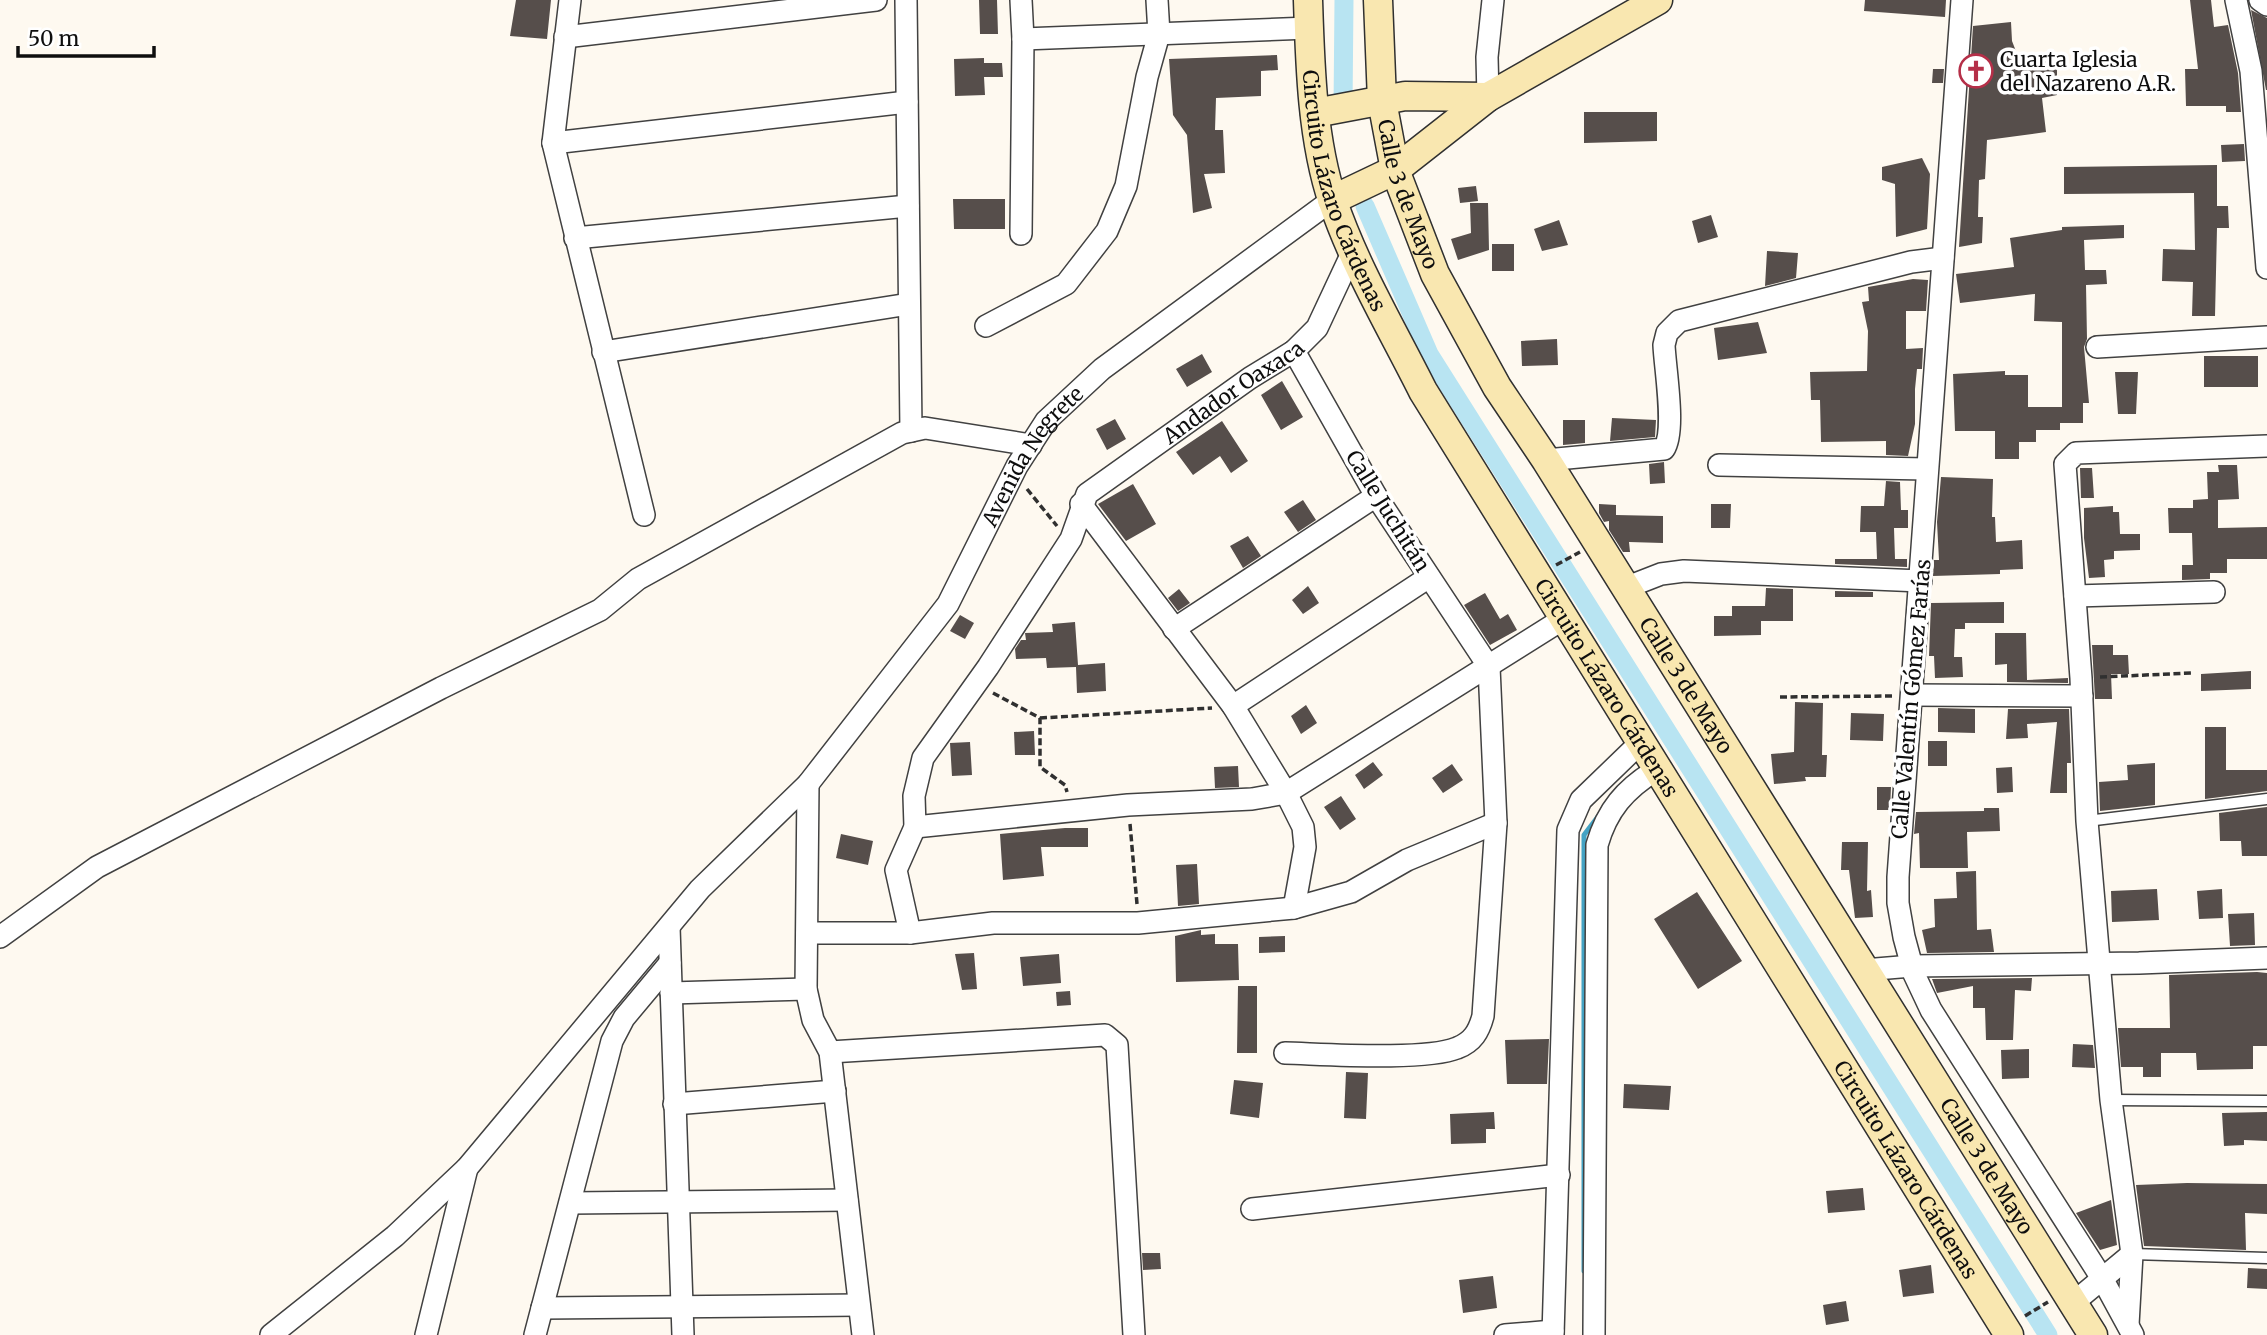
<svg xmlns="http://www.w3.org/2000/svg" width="2267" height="1335" font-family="Merriweather,serif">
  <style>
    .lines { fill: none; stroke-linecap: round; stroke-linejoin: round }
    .stream { stroke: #44a3c4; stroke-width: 5 }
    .canal { stroke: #b8e4f2; stroke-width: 19 }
    .building { fill: #564e4b }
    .lane-casing { stroke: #414141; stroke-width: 13 }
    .street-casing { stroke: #414141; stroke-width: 24 }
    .secondary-casing { stroke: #303030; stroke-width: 31 }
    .path { stroke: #303030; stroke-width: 3.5; stroke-dasharray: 7 3.5; stroke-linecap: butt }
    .lane { stroke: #fff; stroke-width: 10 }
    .street { stroke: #fff; stroke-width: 21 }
    .secondary { stroke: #f9e7b0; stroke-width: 28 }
    .labels { text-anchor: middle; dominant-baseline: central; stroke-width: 7; stroke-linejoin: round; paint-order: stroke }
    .poi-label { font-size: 21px; fill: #0e0e0e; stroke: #fff; text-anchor: start }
    .street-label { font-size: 21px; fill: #0e0e0e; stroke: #fff }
  </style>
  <rect width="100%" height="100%" fill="#fef9f0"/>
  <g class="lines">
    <path class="stream" d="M1584 1271V835L1600 814"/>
    <path class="canal" d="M1343 109 1344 0
      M1365 206 1429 354 2048 1335"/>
  </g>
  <path class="building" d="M516 0H551L547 39 510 36Z
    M979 0H997L998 34H980Z
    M1865 0H1946L1945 17 1864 11Z
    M2190 0H2211L2214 27 2228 25 2238 73 2241 112H2226V106H2186L2185 69H2198Z
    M2251 10 2267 18V90H2266Z
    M2011 22 2012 41 2019 59 2057 62V95L2042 98 2046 132 1987 140 1985 179 1979 180 1978 217H1983L1982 243 1959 247 1973 26Z
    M1277 55 1278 70 1261 71V96L1216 98 1215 130H1223L1225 173 1204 174 1212 208 1193 213 1187 135 1173 115 1169 59Z
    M984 58V63H1002L1003 77H984L985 95 955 96 954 59Z
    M1933 69H1944L1943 83H1932Z
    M1584 112H1657V141L1584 143Z
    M2244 144 2245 161 2222 162 2221 145Z
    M1922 158 1930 174 1927 229 1896 237 1895 184 1882 180V167Z
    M2217 165V206H2228L2229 228H2217L2215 316H2192L2193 282 2162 281 2163 249 2195 250 2194 193 2064 194V167Z
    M1476 186 1478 201 1460 203 1458 188Z
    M953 199H1005V229H954Z
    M1470 203H1488L1489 250 1458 260 1451 239 1471 233Z
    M1711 215 1718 237 1698 243 1692 221Z
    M1559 220 1568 245 1542 251 1534 229Z
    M2124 225V238L2084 240 2085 270H2106L2107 284 2086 285 2087 339 2084 347 2089 403H2083V423H2060V430H2036V442H2019V459H1995V431H1955L1953 374 2005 371V375H2028V407H2062V322L2034 321 2035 294 1960 303 1956 274 2014 267 2010 238 2062 230V227Z
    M1492 244H1514V271H1492Z
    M1767 251 1798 253 1796 278 1765 286Z
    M1913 279 1928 280 1926 311H1906V349L1923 348 1922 369H1917L1915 389V424L1908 456 1886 455V441L1821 442 1820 400H1811L1810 372 1867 371 1868 331 1862 302 1869 301 1868 287Z
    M1758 322 1767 353 1718 360 1714 328Z
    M1557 339 1558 365 1522 366 1521 341Z
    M1202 354 1212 372 1187 387 1176 369Z
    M2204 356H2258V387H2204Z
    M2115 372H2138L2136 414H2118Z
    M1282 381 1303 417 1281 430 1261 395Z
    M1612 418 1656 420 1655 437 1610 441Z
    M1115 419 1126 439 1107 450 1096 429Z
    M1563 420H1585V443L1563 445Z
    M1222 421 1248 461 1231 473 1220 456 1193 475 1176 452Z
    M1664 462 1665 483 1650 484 1649 464Z
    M2218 465H2237L2239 499 2218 500V528L2267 527V559H2227V573H2210V579L2182 580V565H2193L2192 533H2169L2168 508H2193V500L2208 499 2207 472H2219Z
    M2080 468H2092L2094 498H2081Z
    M1941 477 1993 479 1992 517H1995L1996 542 2022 540 2023 569 2000 570V574L1933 576 1934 560H1939L1937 522Z
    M1886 481 1900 482 1901 510H1908V528H1894L1895 559H1907V567L1835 564V559H1877L1876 532H1860L1861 506H1884Z
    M1133 484 1156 524 1126 541 1098 504Z
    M1303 500 1316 520 1298 532 1284 512Z
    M1599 504 1616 505V515L1663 516V543L1629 542 1630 552H1623L1609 530V521L1604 522 1599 513Z
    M1711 504H1731L1730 528H1711Z
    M2113 506V512H2119L2120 534H2140V550L2114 551V559L2104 560 2105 577 2089 578 2084 538V508Z
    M1248 536 1261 556 1243 568 1230 546Z
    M1308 586 1319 603 1303 614 1292 600Z
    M1766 588 1793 589V621H1761V635L1714 636V616H1732V606H1765Z
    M1179 589 1190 603 1178 611 1168 598Z
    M1835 591 1873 592V597H1835Z
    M1485 593 1500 619 1508 614 1517 630 1490 645 1464 605Z
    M2004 602V623H1965V629H1955L1954 657H1962L1963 677 1935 678 1934 656H1929L1931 603Z
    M960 615 974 623 965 639 950 631Z
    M1075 622 1078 665 1105 663 1106 691 1077 693 1076 667 1047 668 1046 658 1016 659 1015 649 1021 640H1026L1025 633 1053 632 1052 624Z
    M1995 633H2026L2027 680 2068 678V683L2007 682V664L1995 665Z
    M2092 645H2113V655H2128L2129 674H2111L2112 699H2095Z
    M2251 671V689L2201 691V674Z
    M1795 702 1823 703 1822 755H1827L1826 777H1805L1806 781 1774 784 1771 754 1794 752Z
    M1306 705 1317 723 1301 734 1291 716Z
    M1938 708 1975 709V733L1938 732Z
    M2008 709H2069L2071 763H2067V793H2050L2057 722 2027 724 2028 738 2006 739Z
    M1851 713 1884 714 1883 741 1850 740Z
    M2205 727H2226V770H2267V791L2205 799Z
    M1034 731 1035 755H1015L1014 732Z
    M1928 741H1947V766H1928Z
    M970 742 972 775 952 776 950 743Z
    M1373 762 1383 775 1364 789 1355 775Z
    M2155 763V805L2100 811 2099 782 2128 780 2127 765Z
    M1452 764 1463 780 1443 793 1432 778Z
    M1238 766 1239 787 1215 788 1214 767Z
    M2012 767 2013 792 1997 793 1996 768Z
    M1877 787H1891L1890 810H1877Z
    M1341 796 1356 819 1340 830 1324 807Z
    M2267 807V856H2242L2241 841H2220L2219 813Z
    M1984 808H1999L2000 831 1967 832 1968 868H1920L1919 833 1914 834 1916 812 1984 811Z
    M1065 828H1088V847H1041L1044 876 1003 880 1000 834Z
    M841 834 873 841 868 865 836 858Z
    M1842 842H1868L1867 891 1871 890 1873 917 1855 918 1849 870H1841Z
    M1197 864 1199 904 1178 906 1176 865Z
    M1976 871 1977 930 1991 929 1994 952 1927 953 1922 930 1935 927 1934 899 1957 898 1956 872Z
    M2157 889 2159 920 2112 922 2111 891Z
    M2222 889 2223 918 2199 919 2197 891Z
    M1697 892 1742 961 1698 989 1654 919Z
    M2254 913 2255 945 2230 946 2228 914Z
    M1201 930V935L1215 934V944H1238L1239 980 1176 982 1175 936Z
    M1285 936V952L1259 953V937Z
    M974 953 977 989 962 990 955 954Z
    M1059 954 1061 983 1023 986 1020 957Z
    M2257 972 2267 973V1046H2253V1069L2197 1070 2196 1053H2161V1077H2143V1067H2121L2118 1028H2170L2169 975Z
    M2032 978 2031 991 2015 990 2013 1040H1986L1985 1008H1973V986L1937 993 1932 979Z
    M1238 986H1257V1053H1237Z
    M1070 991 1071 1005 1057 1006 1056 992Z
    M1549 1039 1547 1084H1507L1505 1040Z
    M2073 1044 2093 1045 2095 1068 2072 1067Z
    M2029 1049V1078L2002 1079 2001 1050Z
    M1346 1072 1368 1073 1366 1119 1344 1118Z
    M1234 1080 1263 1083 1259 1118 1230 1114Z
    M1624 1084 1671 1086 1669 1110 1623 1108Z
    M1494 1112 1495 1129H1486V1143L1451 1144 1450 1114Z
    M2267 1112V1141L2244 1140V1145L2224 1146 2222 1113Z
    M2187 1183 2267 1184V1214L2245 1213 2246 1250 2144 1246 2136 1185Z
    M1863 1188 1865 1210 1828 1213 1826 1191Z
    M2111 1200 2117 1245 2100 1250 2076 1213Z
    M1142 1253H1160L1161 1269 1143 1270Z
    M1931 1265 1934 1293 1903 1297 1899 1270Z
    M2248 1268 2267 1269V1289L2247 1288Z
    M1493 1276 1497 1308 1463 1313 1459 1280Z
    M1846 1301 1849 1321 1826 1325 1823 1305Z"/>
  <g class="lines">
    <defs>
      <path id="lane" d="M2087 821 2267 799
        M2111 1100 2267 1101
        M2132 1254 2267 1258"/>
      <g id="street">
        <path d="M570 0 553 143 644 515"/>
        <path d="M906 0 911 431"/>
        <path d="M1021 0 1023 39 1021 234"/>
        <path d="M1962 0 1898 877V903L1904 937 1914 974 1931 1010 2103 1280 2133 1335"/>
        <path d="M2236 0 2251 71 2267 268"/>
        <path d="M2260 0 2267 5"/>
        <path d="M565 37 876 0"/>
        <path d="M1023 39 1309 28"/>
        <path d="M1488 97 1487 57 1493 0"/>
        <path d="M553 143 907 102"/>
        <path d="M575 238 908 206"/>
        <path d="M986 326 1066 284 1107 231 1126 186 1147 77 1159 34 1157 0"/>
        <path d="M2097 347 2267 337"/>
        <path d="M603 352 909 304"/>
        <path d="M1546 460 1664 449C1676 431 1665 369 1664 345L1667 333 1679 321 1911 262 1943 258"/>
        <path d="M1719 465 1927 469"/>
        <path d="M1081 504 1233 706 1286 793 1303 827 1305 847 1294 908"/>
        <path d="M1625 588 1661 574 1684 571 1921 581"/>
        <path d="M2075 596 2214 592"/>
        <path d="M1174 629 1376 496"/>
        <path d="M1912 695 2082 696"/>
        <path d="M1233 706 1429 577"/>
        <path d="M808 784 806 989 813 1020 830 1052 863 1335"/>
        <path d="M915 827 1128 805 1252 799 1286 793 1563 619"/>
        <path d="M669 927 683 1335"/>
        <path d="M807 933H910L993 923H1138L1294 908 1351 892 1407 860 1496 823"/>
        <path id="s1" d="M910 933 896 870 915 827 914 796 923 758 988 667 1071 539 1087 494 1250 378 1294 351 1317 328 1353 251"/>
        <path d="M0 937 97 867 441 688 600 610 638 579 902 433 925 428 1031 445"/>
        <path d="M1864 970 1912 966 2139 963 2267 958"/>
        <path d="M671 993 806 989"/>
        <path d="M830 1052 1105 1035 1117 1045 1134 1335"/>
        <path d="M1285 1053C1324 1054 1425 1061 1457 1048 1473 1042 1479 1031 1483 1016L1496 823 1489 667 1376 496 1294 351"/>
        <path d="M674 1104 835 1091"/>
        <path d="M570 1203 847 1200"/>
        <path d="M1252 1209 1559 1175"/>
        <path d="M2073 1303 2132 1254"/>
        <path d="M542 1308 859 1305"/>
        <path d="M2128 1325 2132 1254 2111 1100 2087 821 2081 678 2065 464 2076 453 2267 446"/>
        <path id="s2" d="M271 1335 395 1236 467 1168 700 889 808 784 948 604 1017 466 1046 421 1102 369 1332 200"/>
        <path d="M426 1335 467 1168"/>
        <path d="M535 1335 612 1041 624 1018 670 963"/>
        <path d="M1505 1335 1553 1331"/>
        <path d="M1553 1335 1568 830 1581 800 1640 743"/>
        <path d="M1594 1335 1597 845C1607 810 1625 789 1656 770"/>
      </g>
      <g id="secondary">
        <path id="s3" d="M1308 0C1310 65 1312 140 1333 202 1355 267 1392 329 1423 391L2009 1335"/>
        <path id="s4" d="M1378 0 1382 101 1395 170 1435 274 1497 387 1546 460 2093 1335"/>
        <path d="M1315 113 1405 96 1488 97"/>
        <path d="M1332 200 1395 170 1488 97 1658 0"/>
      </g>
    </defs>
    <use href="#lane" class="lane-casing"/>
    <use href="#street" class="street-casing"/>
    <use href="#secondary" class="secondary-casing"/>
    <path class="path" d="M1027 489 1057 526
      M1556 565 1580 552
      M2100 677 2192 673
      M993 693 1040 718V767L1065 785 1067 792
      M1780 697 1893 696
      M1040 718 1212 708
      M1130 824 1137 904
      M2025 1316 2048 1302"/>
    <use href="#lane" class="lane"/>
    <use href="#street" class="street"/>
    <use href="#secondary" class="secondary"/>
  </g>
  <defs>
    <symbol id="church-ring" viewBox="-11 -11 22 22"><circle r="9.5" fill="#fff" stroke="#b52f48" stroke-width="1.5"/><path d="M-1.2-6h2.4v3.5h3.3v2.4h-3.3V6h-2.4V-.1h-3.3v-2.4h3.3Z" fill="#b52f48"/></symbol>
  </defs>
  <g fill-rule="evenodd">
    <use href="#church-ring" x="1957" y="52" width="38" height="38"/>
  </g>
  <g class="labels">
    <g class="poi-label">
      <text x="2000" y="59">Cuarta Iglesia<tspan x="2000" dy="24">del Nazareno A.R.</tspan></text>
    </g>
    <g class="street-label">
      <text stroke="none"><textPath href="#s3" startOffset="196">Circuito Lázaro Cárdenas</textPath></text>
      <text stroke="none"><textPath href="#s4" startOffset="198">Calle 3 de Mayo</textPath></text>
      <text stroke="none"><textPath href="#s1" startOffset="672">Andador Oaxaca</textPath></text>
      <text stroke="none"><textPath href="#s2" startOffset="1171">Avenida Negrete</textPath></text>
      <text transform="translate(1388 511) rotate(58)">Calle Juchitán</text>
      <text stroke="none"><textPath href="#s4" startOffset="765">Calle 3 de Mayo</textPath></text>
      <text stroke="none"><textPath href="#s3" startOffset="763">Circuito Lázaro Cárdenas</textPath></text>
      <text transform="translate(1911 699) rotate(-85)">Calle Valentín Gómez Farías</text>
      <text stroke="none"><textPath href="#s4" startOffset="1332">Calle 3 de Mayo</textPath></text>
      <text stroke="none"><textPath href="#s3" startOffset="1330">Circuito Lázaro Cárdenas</textPath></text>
    </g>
  </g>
  <path d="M18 46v10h136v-10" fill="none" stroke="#0e0e0e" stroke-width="3.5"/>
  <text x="28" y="46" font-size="21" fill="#0e0e0e" stroke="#ffffff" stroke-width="5" paint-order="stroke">50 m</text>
</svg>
